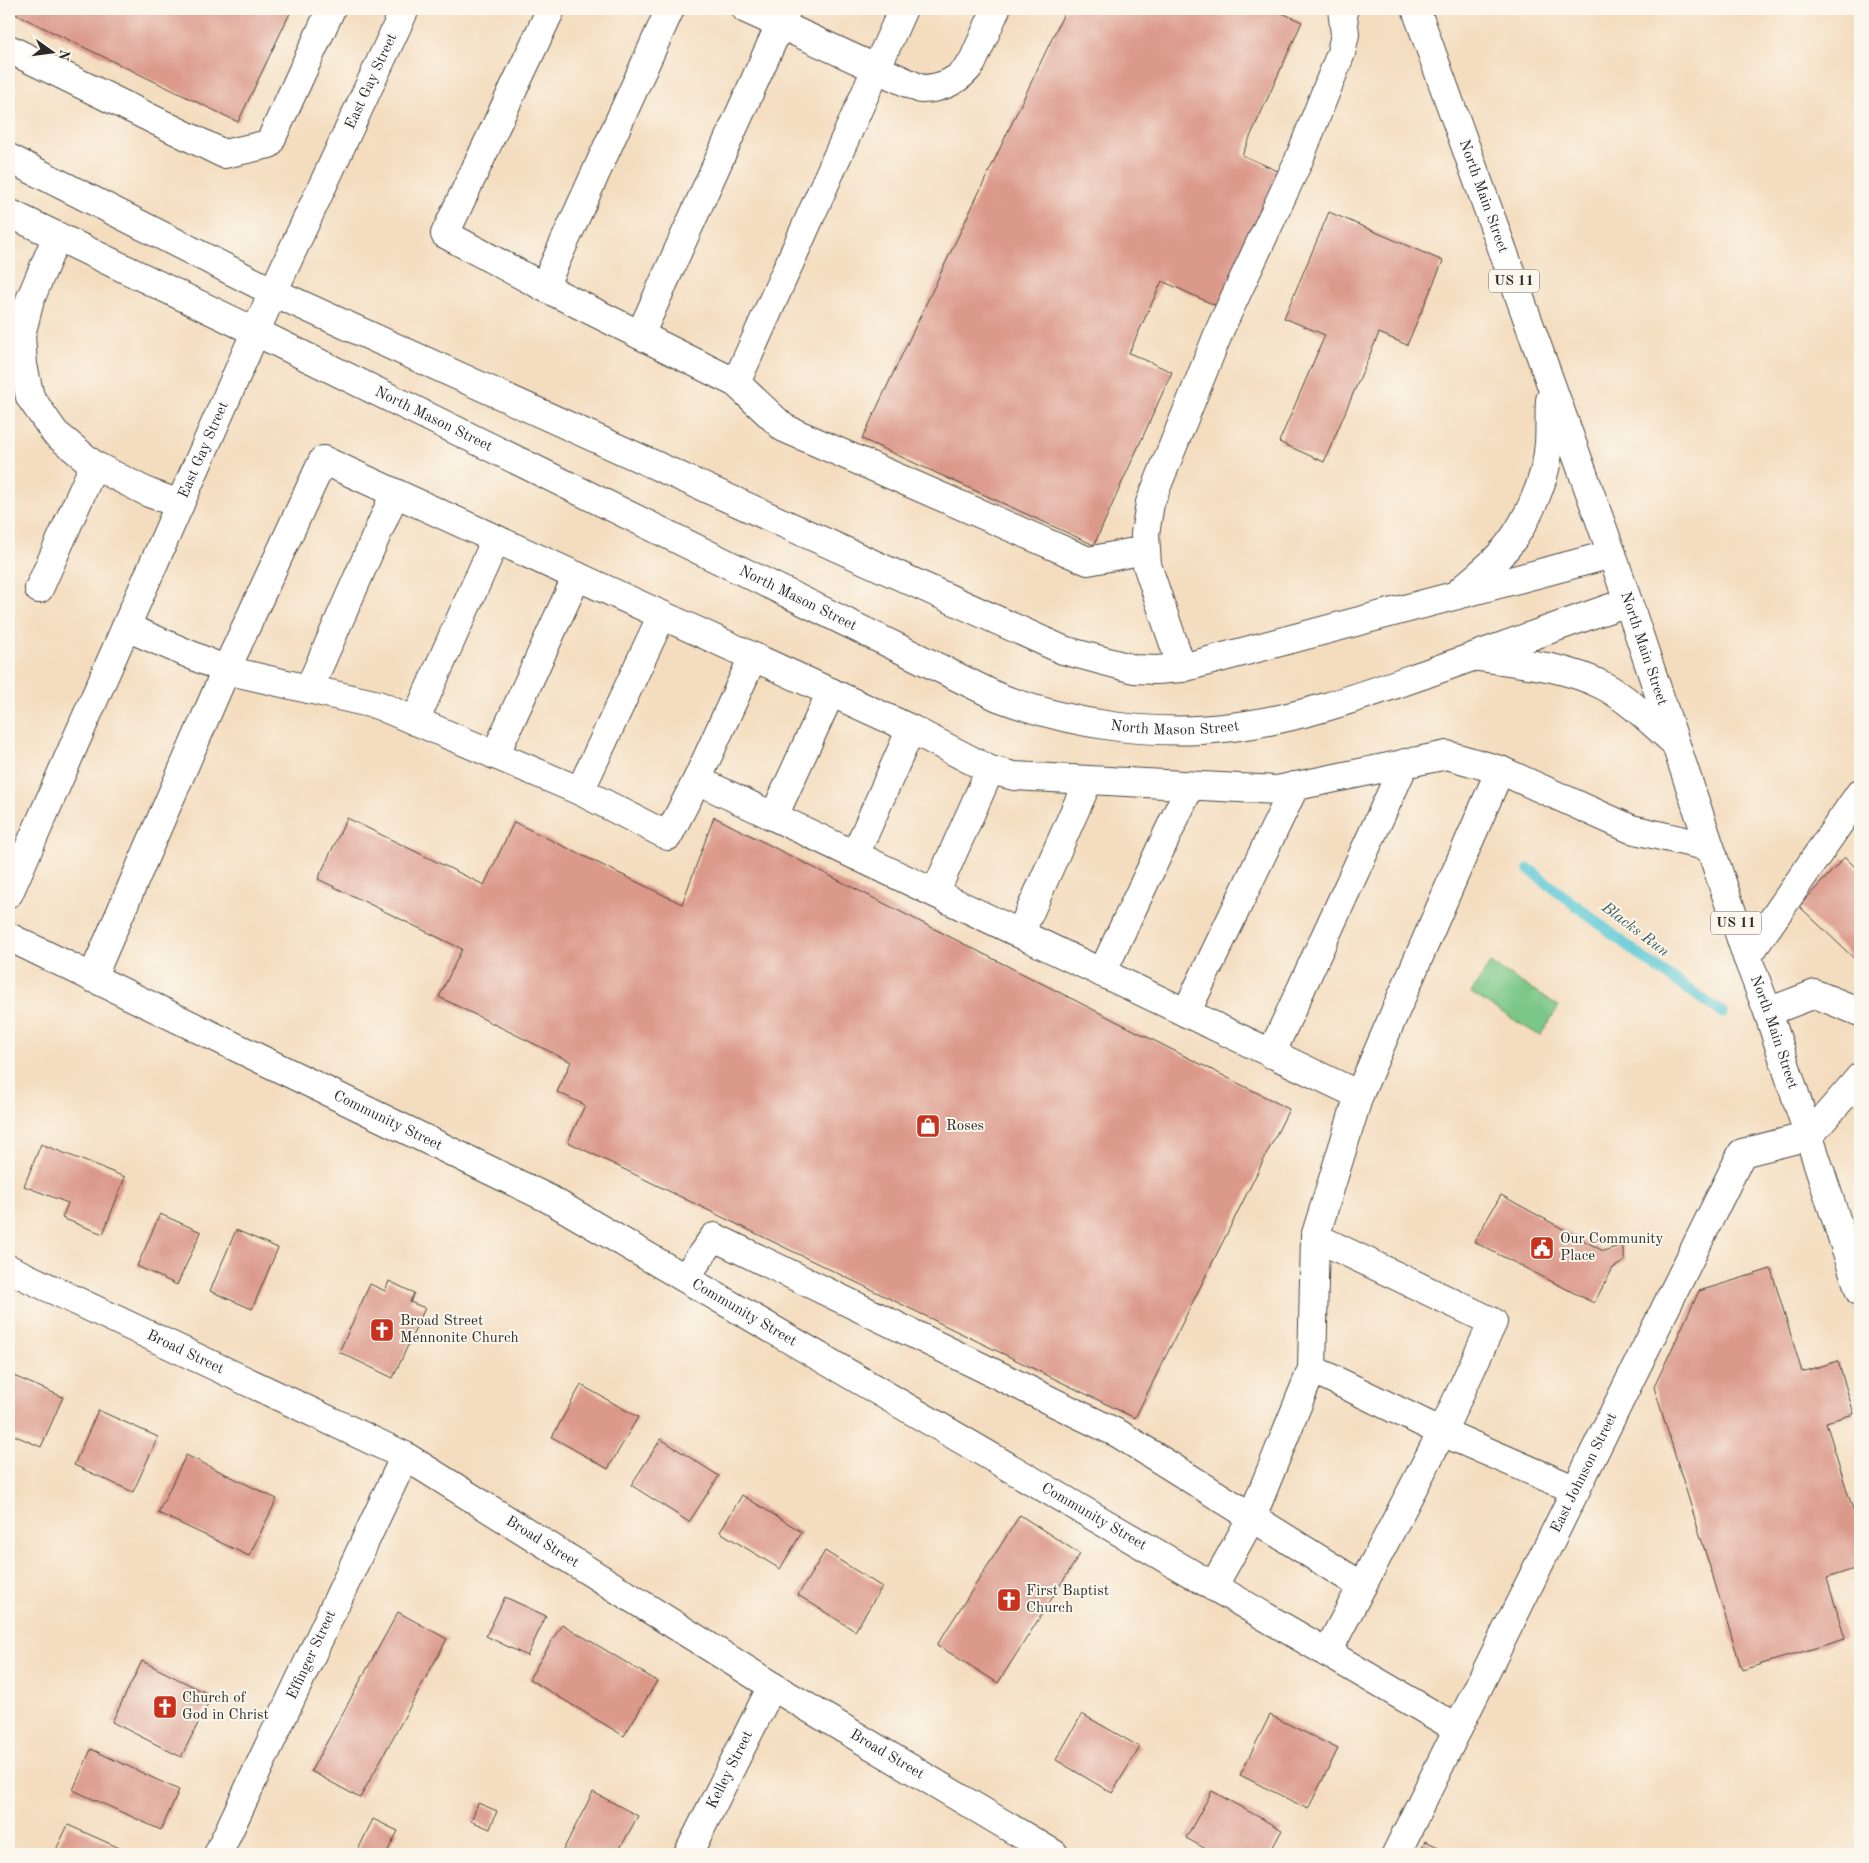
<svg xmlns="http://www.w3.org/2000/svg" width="1869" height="1863" font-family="'Old Standard TT',serif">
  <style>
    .green { fill: #7ac787; stroke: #527959 }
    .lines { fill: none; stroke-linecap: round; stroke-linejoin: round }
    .stream { stroke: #5dc9d5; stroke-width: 11 }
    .building { fill: #db998a }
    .minor-casing { stroke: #494641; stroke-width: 30 }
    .major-casing { stroke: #494641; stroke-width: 30 }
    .minor { stroke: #fff; stroke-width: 28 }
    .major { stroke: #fff; stroke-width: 28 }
    .labels { text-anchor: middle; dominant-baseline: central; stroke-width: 4; stroke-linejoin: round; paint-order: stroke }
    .shield { fill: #fbf7ec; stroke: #696865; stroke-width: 1 }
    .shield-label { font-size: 14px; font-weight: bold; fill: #2b2b2b }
    .street-label { font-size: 15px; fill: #2b2b2b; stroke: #fbf7ec }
    .poi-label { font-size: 15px; fill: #2b2b2b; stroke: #fbf7ec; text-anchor: start }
    .water-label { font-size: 16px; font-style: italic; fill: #3a5a5e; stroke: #fbf7ec }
  </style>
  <rect width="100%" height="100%" fill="#fbf7ec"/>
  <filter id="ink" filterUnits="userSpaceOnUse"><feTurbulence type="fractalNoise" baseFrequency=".02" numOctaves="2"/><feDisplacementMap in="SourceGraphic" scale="10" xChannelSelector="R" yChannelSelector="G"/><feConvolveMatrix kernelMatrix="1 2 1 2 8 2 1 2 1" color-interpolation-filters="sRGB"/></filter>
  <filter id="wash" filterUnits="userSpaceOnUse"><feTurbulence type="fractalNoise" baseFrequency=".0096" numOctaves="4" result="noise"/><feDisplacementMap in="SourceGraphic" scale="20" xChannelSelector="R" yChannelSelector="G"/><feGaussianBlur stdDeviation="1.12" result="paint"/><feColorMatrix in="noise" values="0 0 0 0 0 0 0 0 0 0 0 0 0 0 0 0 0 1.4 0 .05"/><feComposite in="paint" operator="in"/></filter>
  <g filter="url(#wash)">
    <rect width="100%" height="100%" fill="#f4ddbf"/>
    <path class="green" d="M1490 963 1559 1006 1540 1036 1471 993Z"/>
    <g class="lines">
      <path class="stream" d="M1529 869 1651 964 1723 1013"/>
    </g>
    <g id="blocks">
      <path class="building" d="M9 9H292L238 122 9 11Z
        M1066 9H1273L1302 22 1242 155 1280 172 1219 307 1162 281 1129 353 1172 372 1094 545 862 439Z
        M1329 212 1443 261 1407 345 1379 333 1324 462 1279 442 1325 335 1284 318Z
        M714 817 1289 1109 1135 1418 568 1142 585 1105 557 1092 571 1062 439 997 462 949 318 879 347 818 484 885 514 822 682 904Z
        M1845 857 1860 872V964L1799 906Z
        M41 1144 125 1177 103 1234 62 1218 68 1203 24 1186Z
        M1501 1195 1603 1251 1622 1245 1625 1261 1613 1268 1594 1303 1474 1242Z
        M160 1214 201 1232 177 1285 137 1266Z
        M236 1230 278 1248 252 1309 210 1291Z
        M1771 1269 1802 1372 1838 1361 1854 1414 1826 1422 1860 1533V1567L1827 1578 1845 1639 1742 1670 1654 1387 1699 1291Z
        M389 1281 414 1293 410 1302 425 1308 393 1378 339 1352 370 1284 385 1291Z
        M9 1374 63 1397 41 1447 9 1433Z
        M581 1385 638 1417 608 1469 552 1437Z
        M98 1410 158 1437 133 1492 74 1465Z
        M661 1439 719 1476 689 1522 631 1485Z
        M186 1455 277 1499 249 1556 158 1513Z
        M742 1495 802 1532 780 1569 720 1532Z
        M1020 1515 1080 1554 998 1683 937 1645Z
        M825 1551 882 1587 855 1631 798 1595Z
        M505 1597 546 1616 527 1656 486 1636Z
        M398 1612 447 1639 360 1798 311 1771Z
        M562 1624 657 1681 624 1736 529 1679Z
        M142 1661 212 1696 181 1757 112 1722Z
        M1082 1714 1140 1747 1112 1793 1056 1760Z
        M1270 1715 1338 1749 1308 1809 1240 1775Z
        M91 1749 179 1790 161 1830 73 1790Z
        M1212 1791 1282 1830 1269 1854H1215L1186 1838Z
        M593 1792 638 1816 617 1854H561Z
        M478 1803 497 1811 490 1829 471 1821Z
        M373 1819 398 1831 386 1854H356Z
        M68 1825 133 1854H54Z
        M1425 1841 1454 1854H1419Z"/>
    </g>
  </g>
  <g filter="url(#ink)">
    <use href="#blocks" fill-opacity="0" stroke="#494641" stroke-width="1"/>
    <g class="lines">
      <defs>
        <g id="minor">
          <path d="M551 9 445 234 544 287 736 383 784 428 1088 561 1145 550"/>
          <path d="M746 9 921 89C942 89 960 80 972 63L996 9"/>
          <path d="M9 49 224 154 269 144 331 9"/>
          <path d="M57 236 30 300 21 335 23 365 30 397 55 433 94 465 149 493 180 504"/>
          <path d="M544 287 670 9"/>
          <path d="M640 335 787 9"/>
          <path d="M736 383 903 9"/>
          <path d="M39 589 94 465"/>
          <path d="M1182 668 1147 565 1145 534 1150 503 1221 327 1298 162 1341 53 1345 34 1342 9"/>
          <path d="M309 689 395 493"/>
          <path d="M415 721 496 539"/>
          <path d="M495 755 577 576"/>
          <path d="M1500 770 1631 829 1710 847"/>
          <path d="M697 780 753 657"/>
          <path d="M580 791 662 615"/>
          <path d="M774 816 831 692"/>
          <path d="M855 855 911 729"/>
          <path id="s1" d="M9 893 273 292 405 9"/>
          <path d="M935 893 990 770"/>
          <path d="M1020 934 1088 781"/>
          <path id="s2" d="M9 937 549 1199 1458 1729"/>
          <path d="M1747 957 1860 793"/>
          <path d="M1102 973 1190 786"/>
          <path d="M92 978 226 670 323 460 911 729 990 770 1014 776 1277 790 1447 755 1500 770 1359 1095 697 780 668 836 580 791 378 705 226 670 126 627"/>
          <path d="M1768 1012 1815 994 1860 1012"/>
          <path d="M1186 1013 1295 786"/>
          <path d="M1271 1054 1405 763"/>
          <path d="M1315 1237 1493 1322 1442 1432 1362 1586"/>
          <path id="s3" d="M9 1269 405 1456 772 1686 1054 1854"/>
          <path d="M685 1278 714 1237 1119 1434 1362 1586 1327 1653"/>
          <path d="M1312 1369 1315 1237 1359 1095"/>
          <path d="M1213 1587 1252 1517 1312 1369 1442 1432 1576 1490"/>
          <path id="s4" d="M218 1854 405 1456"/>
          <path id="s5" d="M688 1854 772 1686"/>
          <path id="s6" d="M1396 1854 1742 1153 1809 1136 1860 1077"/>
        </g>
        <g id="major">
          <path id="s7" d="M1416 9 1612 554 1747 957 1768 1012 1860 1292"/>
          <path d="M9 158 273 292 1063 650 1134 669 1156 670 1182 668 1612 554"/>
          <path id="s8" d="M9 213 256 332 998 697C1072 725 1154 737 1232 727 1299 719 1362 696 1425 674 1493 650 1560 625 1628 602"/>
          <path d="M1459 592C1472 580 1487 569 1499 556 1525 529 1547 480 1549 443 1550 429 1549 414 1550 400"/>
          <path d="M1478 657C1521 663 1565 666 1604 686 1630 700 1653 724 1675 743"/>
        </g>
      </defs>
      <use href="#minor" class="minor-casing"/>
      <use href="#major" class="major-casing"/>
      <use href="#minor" class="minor"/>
      <use href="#major" class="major"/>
    </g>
  </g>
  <defs>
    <symbol id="shop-square" viewBox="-11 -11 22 22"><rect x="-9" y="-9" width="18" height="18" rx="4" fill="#c8321e" stroke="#fbf7ec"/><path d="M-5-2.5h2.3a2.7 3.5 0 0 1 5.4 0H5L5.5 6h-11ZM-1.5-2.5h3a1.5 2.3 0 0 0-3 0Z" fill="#fff"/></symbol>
    <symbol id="civic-square" viewBox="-11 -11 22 22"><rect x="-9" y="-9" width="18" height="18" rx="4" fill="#c8321e" stroke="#fbf7ec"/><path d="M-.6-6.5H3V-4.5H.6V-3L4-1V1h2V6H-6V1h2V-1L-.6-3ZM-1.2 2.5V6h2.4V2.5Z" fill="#fff"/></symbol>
    <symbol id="church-square" viewBox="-11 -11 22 22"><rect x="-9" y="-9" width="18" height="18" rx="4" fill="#c8321e" stroke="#fbf7ec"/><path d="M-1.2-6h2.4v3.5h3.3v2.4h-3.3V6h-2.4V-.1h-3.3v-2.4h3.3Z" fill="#fff"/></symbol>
  </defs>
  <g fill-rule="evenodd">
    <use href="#shop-square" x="914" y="1112" width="28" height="28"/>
    <use href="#civic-square" x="1528" y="1234" width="28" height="28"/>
    <use href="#church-square" x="368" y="1316" width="28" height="28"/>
    <use href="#church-square" x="995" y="1586" width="28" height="28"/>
    <use href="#church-square" x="151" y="1693" width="28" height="28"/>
  </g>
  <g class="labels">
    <g class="shield">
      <rect x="1489" y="269.5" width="50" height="23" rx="4"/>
      <rect x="1711" y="911.5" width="50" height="23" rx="4"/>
    </g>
    <g class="shield-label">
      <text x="1514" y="281">US 11</text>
      <text x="1736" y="923">US 11</text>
    </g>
    <g class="street-label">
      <text stroke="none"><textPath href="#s1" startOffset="889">East Gay Street</textPath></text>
      <text stroke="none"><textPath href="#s7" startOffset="199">North Main Street</textPath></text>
      <text stroke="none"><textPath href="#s8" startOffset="472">North Mason Street</textPath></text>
      <text stroke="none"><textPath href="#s1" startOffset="484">East Gay Street</textPath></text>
      <text stroke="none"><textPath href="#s8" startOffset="878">North Mason Street</textPath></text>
      <text stroke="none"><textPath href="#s7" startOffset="679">North Main Street</textPath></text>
      <text stroke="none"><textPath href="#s8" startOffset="1282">North Mason Street</textPath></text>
      <text stroke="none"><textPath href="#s7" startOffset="1084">North Main Street</textPath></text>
      <text stroke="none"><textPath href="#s2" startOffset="421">Community Street</textPath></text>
      <text stroke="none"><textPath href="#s2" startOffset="826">Community Street</textPath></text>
      <text stroke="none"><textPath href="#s3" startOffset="195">Broad Street</textPath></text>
      <text stroke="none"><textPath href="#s6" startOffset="425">East Johnson Street</textPath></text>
      <text stroke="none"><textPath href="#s2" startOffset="1231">Community Street</textPath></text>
      <text stroke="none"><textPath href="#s3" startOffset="600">Broad Street</textPath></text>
      <text stroke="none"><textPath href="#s4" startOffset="220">Effinger Street</textPath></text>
      <text stroke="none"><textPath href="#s3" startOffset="1005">Broad Street</textPath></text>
      <text stroke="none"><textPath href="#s5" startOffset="94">Kelley Street</textPath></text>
    </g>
    <g class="poi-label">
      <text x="946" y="1126">Roses</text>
      <text x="1560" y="1239">Our Community<tspan x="1560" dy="17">Place</tspan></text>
      <text x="400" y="1321">Broad Street<tspan x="400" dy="17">Mennonite Church</tspan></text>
      <text x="1026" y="1591">First Baptist<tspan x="1026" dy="17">Church</tspan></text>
      <text x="182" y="1698">Church of<tspan x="182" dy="17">God in Christ</tspan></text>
    </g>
    <g class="water-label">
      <text transform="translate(1635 930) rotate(37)">Blacks Run</text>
    </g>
  </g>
  <rect width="1869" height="1863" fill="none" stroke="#fbf7ec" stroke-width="30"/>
  <g transform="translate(52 52) rotate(104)" stroke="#fbf7ec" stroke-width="4" paint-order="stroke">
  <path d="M0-4L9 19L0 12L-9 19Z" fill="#2b2b2b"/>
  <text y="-8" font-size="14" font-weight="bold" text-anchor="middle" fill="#2b2b2b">N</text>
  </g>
</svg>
